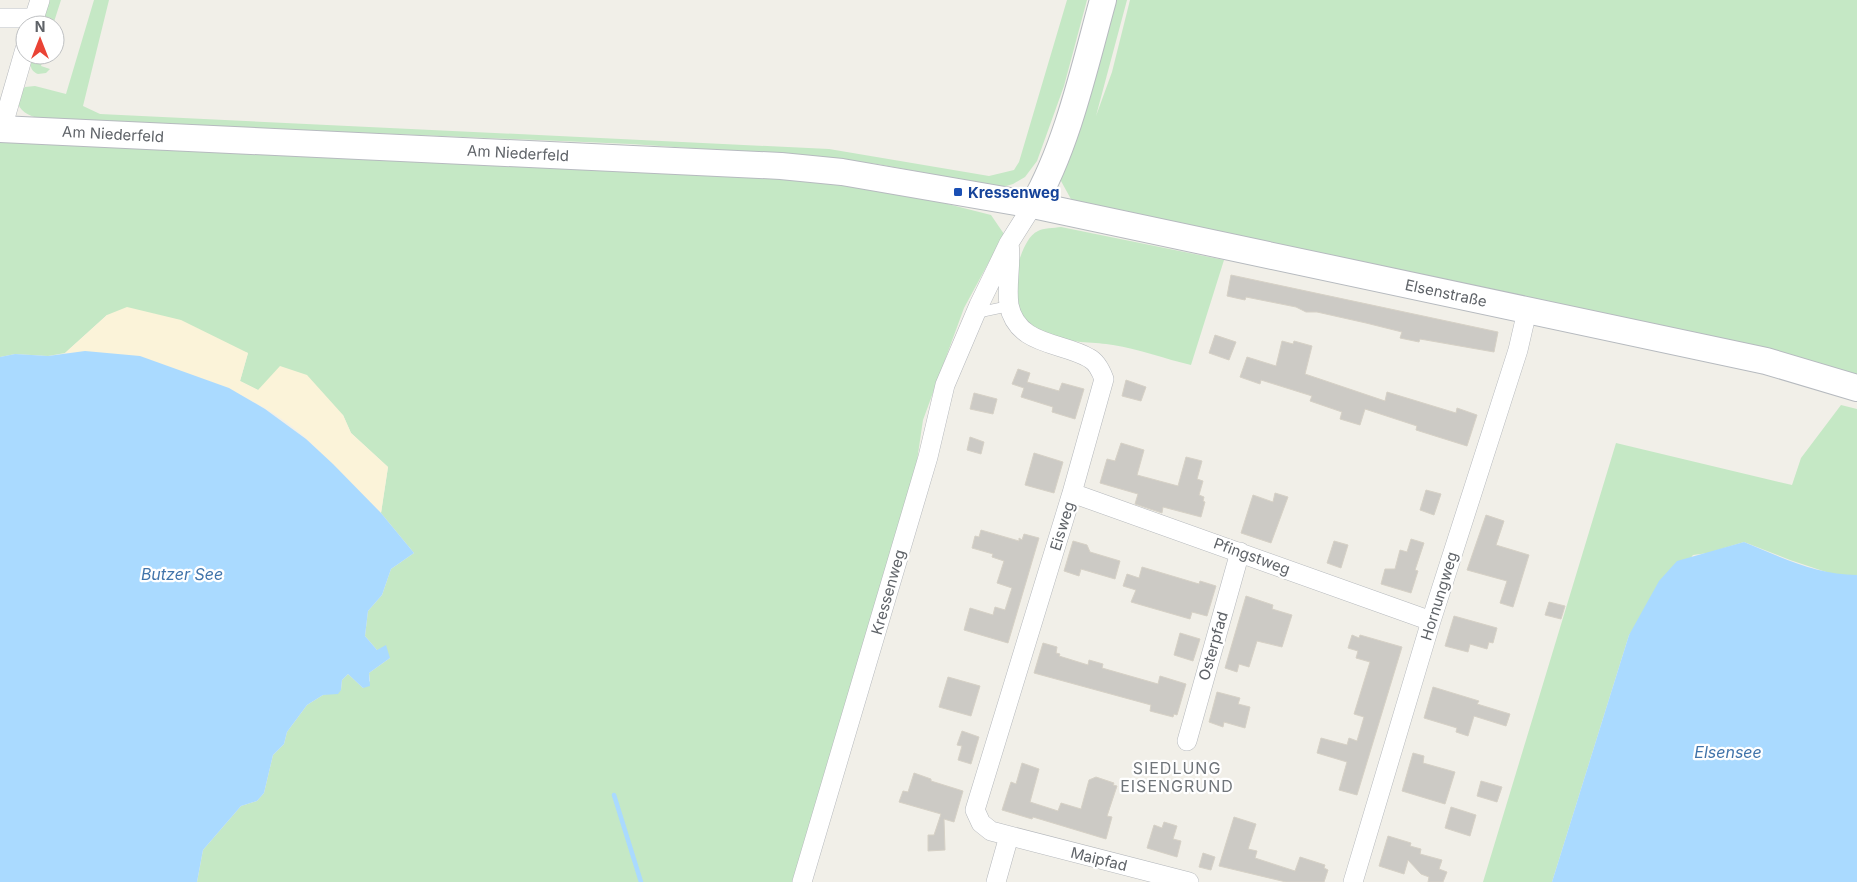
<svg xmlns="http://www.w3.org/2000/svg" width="1857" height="882" font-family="Inter,sans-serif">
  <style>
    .green { fill: #c5e8c5 }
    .sand { fill: #fbf3d9 }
    .water { fill: #aadaff }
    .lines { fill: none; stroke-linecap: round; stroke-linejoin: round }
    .stream { stroke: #aadaff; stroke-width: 4.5 }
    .building { fill: #cccac5; stroke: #d6d1c6 }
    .lane-casing { stroke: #b5b8bc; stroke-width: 11 }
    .street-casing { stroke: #b5b8bc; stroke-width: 20 }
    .secondary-casing { stroke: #b6babf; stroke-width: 28 }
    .lane { stroke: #fff; stroke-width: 10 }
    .street { stroke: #fff; stroke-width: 19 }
    .secondary { stroke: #fff; stroke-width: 26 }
    .transit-dot { fill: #1a4fb4; stroke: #fff; stroke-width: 2 }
    .labels { text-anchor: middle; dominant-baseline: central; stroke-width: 4.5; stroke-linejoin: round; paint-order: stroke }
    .street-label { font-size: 15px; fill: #5f6368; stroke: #fff }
    .transit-label { font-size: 15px; font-weight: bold; fill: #164399; stroke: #fff; text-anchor: start }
    .water-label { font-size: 16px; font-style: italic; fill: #4174aa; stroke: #fff }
    .neighbourhood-label { font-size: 16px; letter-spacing: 1px; fill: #70757a; stroke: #fff }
  </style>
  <rect width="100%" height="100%" fill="#f1efe8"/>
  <path class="green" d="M48 0H61L53 25H41Z
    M94 0H109L83 106 100 114 829 149 989 176 1014 170 1019 162 1067 0H1087L1064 86 1037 161 1025 177 1013 184 1003 187 877 164 796 155 630 144 40 119C23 114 9 105 25 87L35 86 66 94Z
    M1113 0H1127L1096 116 1112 72 1130 0H1857V378L1072 201 1061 181V168Z
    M32 55H44L41 66 50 69 46 73 38 74C29 70 30 64 32 55Z
    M0 138 827 181 920 197 991 215 1004 234 964 308 923 420 914 481 794 882H197L203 850 241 806 257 801 264 793 273 755 284 744 287 732 307 705 323 695 341 690 342 680 348 674 363 688 370 681 369 673 390 658 377 650 365 636 368 611 382 595 391 569 414 553 381 513 388 467 351 433 343 415 258 390 240 381 248 353 107 315 65 353 48 356 15 354 0 357Z
    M1061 227 1224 260 1191 365C1165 359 1139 349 1113 345 1079 339 1025 348 1017 301 1015 290 1015 274 1018 263 1022 253 1027 236 1038 231 1043 228 1054 228 1061 227Z
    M1841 405 1857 409V575H1835L1790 560 1744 542 1708 553 1693 555 1629 635 1552 882H1483L1616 443 1792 485 1801 458Z"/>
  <path class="sand" d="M127 307 181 320 248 353 240 381 258 390 280 366 307 375 343 415 351 433 388 467 381 513C356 490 333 464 308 440 262 398 203 376 144 364 117 358 92 351 65 353L107 315Z"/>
  <path class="water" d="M85 351 140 356 229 388 265 409 306 439 333 464 381 513 414 553 391 569 382 595 368 611 365 636 377 650 386 645 390 658 369 673 370 686 363 688 348 674 342 680 341 690 338 694 323 695 307 705 287 732 284 744 273 755 264 793 257 801 241 806 203 850 197 882H0V357L15 354 48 356Z
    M1744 542C1780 557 1817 575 1857 575V882H1552L1629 635 1659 581 1677 561Z"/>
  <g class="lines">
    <path class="stream" d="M614 795 641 882"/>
  </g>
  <path class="building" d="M1231 275 1498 332 1494 352 1420 339 1419 342 1400 338 1402 332 1366 323 1317 312H1306L1296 307 1246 297 1245 300 1227 296Z
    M1215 335 1236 342 1229 360 1209 353Z
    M1282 341 1293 344 1294 341 1312 346 1305 374 1385 401 1387 392 1456 413 1457 408 1477 415 1467 446 1416 430 1417 426 1365 409 1360 425 1340 419 1342 412 1310 401 1312 396 1261 380 1260 384 1240 377 1247 357 1276 366Z
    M1018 369 1030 373 1027 382 1059 391 1062 383 1084 389 1075 419 1052 412 1053 407 1021 397 1024 388 1012 384Z
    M1126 380 1146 387 1141 401 1122 396Z
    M974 393 997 399 993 414 970 409Z
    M970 437 984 442 981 454 967 450Z
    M1121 443 1144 450 1137 475 1178 486 1186 457 1202 461 1197 479 1203 481 1199 495 1204 497 1203 501 1205 502 1201 517 1163 507 1162 513 1135 504 1138 494 1100 483 1107 459 1115 461Z
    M1034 453 1063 462 1054 493 1025 485Z
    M1426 490 1441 494 1434 515 1420 510Z
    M1275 493 1288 497 1271 543 1241 533 1253 495 1273 502Z
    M1486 515 1504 521 1496 545 1529 555 1513 607 1500 603 1507 581 1467 570Z
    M981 530 1019 541V538L1022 540 1024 534 1039 538 1008 643 964 630 970 608 993 615 995 607 1005 610 1012 588 997 583 1004 561 992 557 993 554 972 548 975 536 979 537Z
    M1411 539 1424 543 1415 570 1418 571 1411 593 1381 584 1385 569H1395L1400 550 1407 552Z
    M1073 541 1087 545 1090 552 1120 561 1115 579 1081 569 1079 576 1064 571Z
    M1334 541 1348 545 1341 568 1327 563Z
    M1142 567 1199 584 1200 581 1216 586 1207 616 1192 612 1190 619 1131 602 1136 590 1123 586 1127 574 1139 578Z
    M1246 596 1273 605 1272 609 1292 615 1282 647 1257 641 1249 667 1239 664 1237 672 1225 668Z
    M1549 602 1565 606 1561 619 1545 615Z
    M1454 616 1497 628 1493 643 1489 642 1487 649 1470 644 1468 652 1445 646Z
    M1180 633 1200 639 1193 661 1174 655Z
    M1352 635 1359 638 1360 635 1402 647 1357 795 1339 790 1347 762 1317 753 1321 738 1347 745 1349 738 1357 741 1364 717 1354 714 1370 662 1356 658 1358 651 1348 648Z
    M1043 643 1057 647 1056 653 1060 654 1059 656 1088 665 1089 660 1103 664 1102 668 1158 684 1160 676 1186 684 1177 715 1174 714 1173 717 1150 711 1151 705 1034 673Z
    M948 677 980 686 971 716 939 707Z
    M1433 687 1479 701 1477 704 1510 714 1506 726 1474 716 1468 736 1456 732 1457 728 1424 718Z
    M1217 692 1240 698 1238 704 1250 707 1245 728 1224 722 1223 727 1209 722Z
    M962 731 979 737 971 764 958 760 962 746 957 745Z
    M1413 753 1424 756 1423 763 1455 772 1445 804 1402 791Z
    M1022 763 1039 769 1030 802 1058 811 1061 803 1081 809 1089 780 1096 777 1114 783 1113 785 1117 786 1107 816 1112 817 1106 839 1033 817 1032 819 1002 810 1011 782 1016 784Z
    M914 773 931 779V781L963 791 954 822 944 819 945 850 928 851V835H934L941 814 899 802 903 791 908 792Z
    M1481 781 1502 787 1497 802 1477 796Z
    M1451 807 1476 815 1470 836 1445 828Z
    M1234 817 1256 824 1248 849 1257 851 1255 858 1295 871 1300 857 1325 865 1324 868 1328 870 1324 882H1286L1219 866Z
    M1164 822 1177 826 1173 839 1181 841 1177 857 1147 848 1154 825 1162 828Z
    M1388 836 1411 843 1410 846 1421 849 1420 854 1442 860 1439 869 1447 872 1443 882H1428L1429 877 1421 874 1408 860 1404 874 1379 866Z
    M1203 853 1215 857 1211 870 1199 867Z"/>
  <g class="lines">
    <defs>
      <path id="lane" d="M976 313 1009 306"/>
      <path id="street" d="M0 18H34
        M32 25 40 0
        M4 129 5 118 25 49
        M1009 243C1012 264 1006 284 1009 305 1017 346 1062 342 1089 358 1097 362 1101 371 1104 379L1072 493 975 810 981 823 991 831 1189 882
        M1072 493 1431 621
        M1187 741 1240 552
        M802 882 928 457 945 385 979 305 1009 243 1033 205
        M996 882 1009 836
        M1353 882 1431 621 1518 350 1527 311"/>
      <path id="secondary" d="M0 129 781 166 842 172 1033 205 1766 361 1857 388
        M1033 205C1067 147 1085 65 1103 0"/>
    </defs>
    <use href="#lane" class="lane-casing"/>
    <use href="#street" class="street-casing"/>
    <use href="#secondary" class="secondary-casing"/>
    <use href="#lane" class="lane"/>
    <use href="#street" class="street"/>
    <use href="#secondary" class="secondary"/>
  </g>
  <rect class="transit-dot" x="953" y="187" width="10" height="10" rx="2.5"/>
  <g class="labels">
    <g class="street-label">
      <text transform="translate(113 134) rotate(3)">Am Niederfeld</text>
      <text transform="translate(518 153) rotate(3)">Am Niederfeld</text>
      <text transform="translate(1446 293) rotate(12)">Elsenstraße</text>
      <text transform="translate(1062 526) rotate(-73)">Eisweg</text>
      <text transform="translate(1252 556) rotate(20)">Pfingstweg</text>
      <text transform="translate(888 592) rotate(-74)">Kressenweg</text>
      <text transform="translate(1439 596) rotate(-73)">Hornungweg</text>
      <text transform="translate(1213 646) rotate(-74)">Osterpfad</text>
      <text transform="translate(1099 859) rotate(14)">Maipfad</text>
    </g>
    <g class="transit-label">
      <text x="968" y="192">Kressenweg</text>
    </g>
    <g class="water-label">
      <text x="182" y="574">Butzer See</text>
      <text x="1728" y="752">Elsensee</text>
    </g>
    <g class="neighbourhood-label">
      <text x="1177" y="768">SIEDLUNG<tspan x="1177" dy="18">EISENGRUND</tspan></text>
    </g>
  </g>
  <g transform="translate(40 40)"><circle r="24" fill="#ffffff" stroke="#bfc1c3"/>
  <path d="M0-4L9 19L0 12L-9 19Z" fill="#ea4335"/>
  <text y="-8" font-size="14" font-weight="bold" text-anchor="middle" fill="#5f6368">N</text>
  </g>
</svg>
